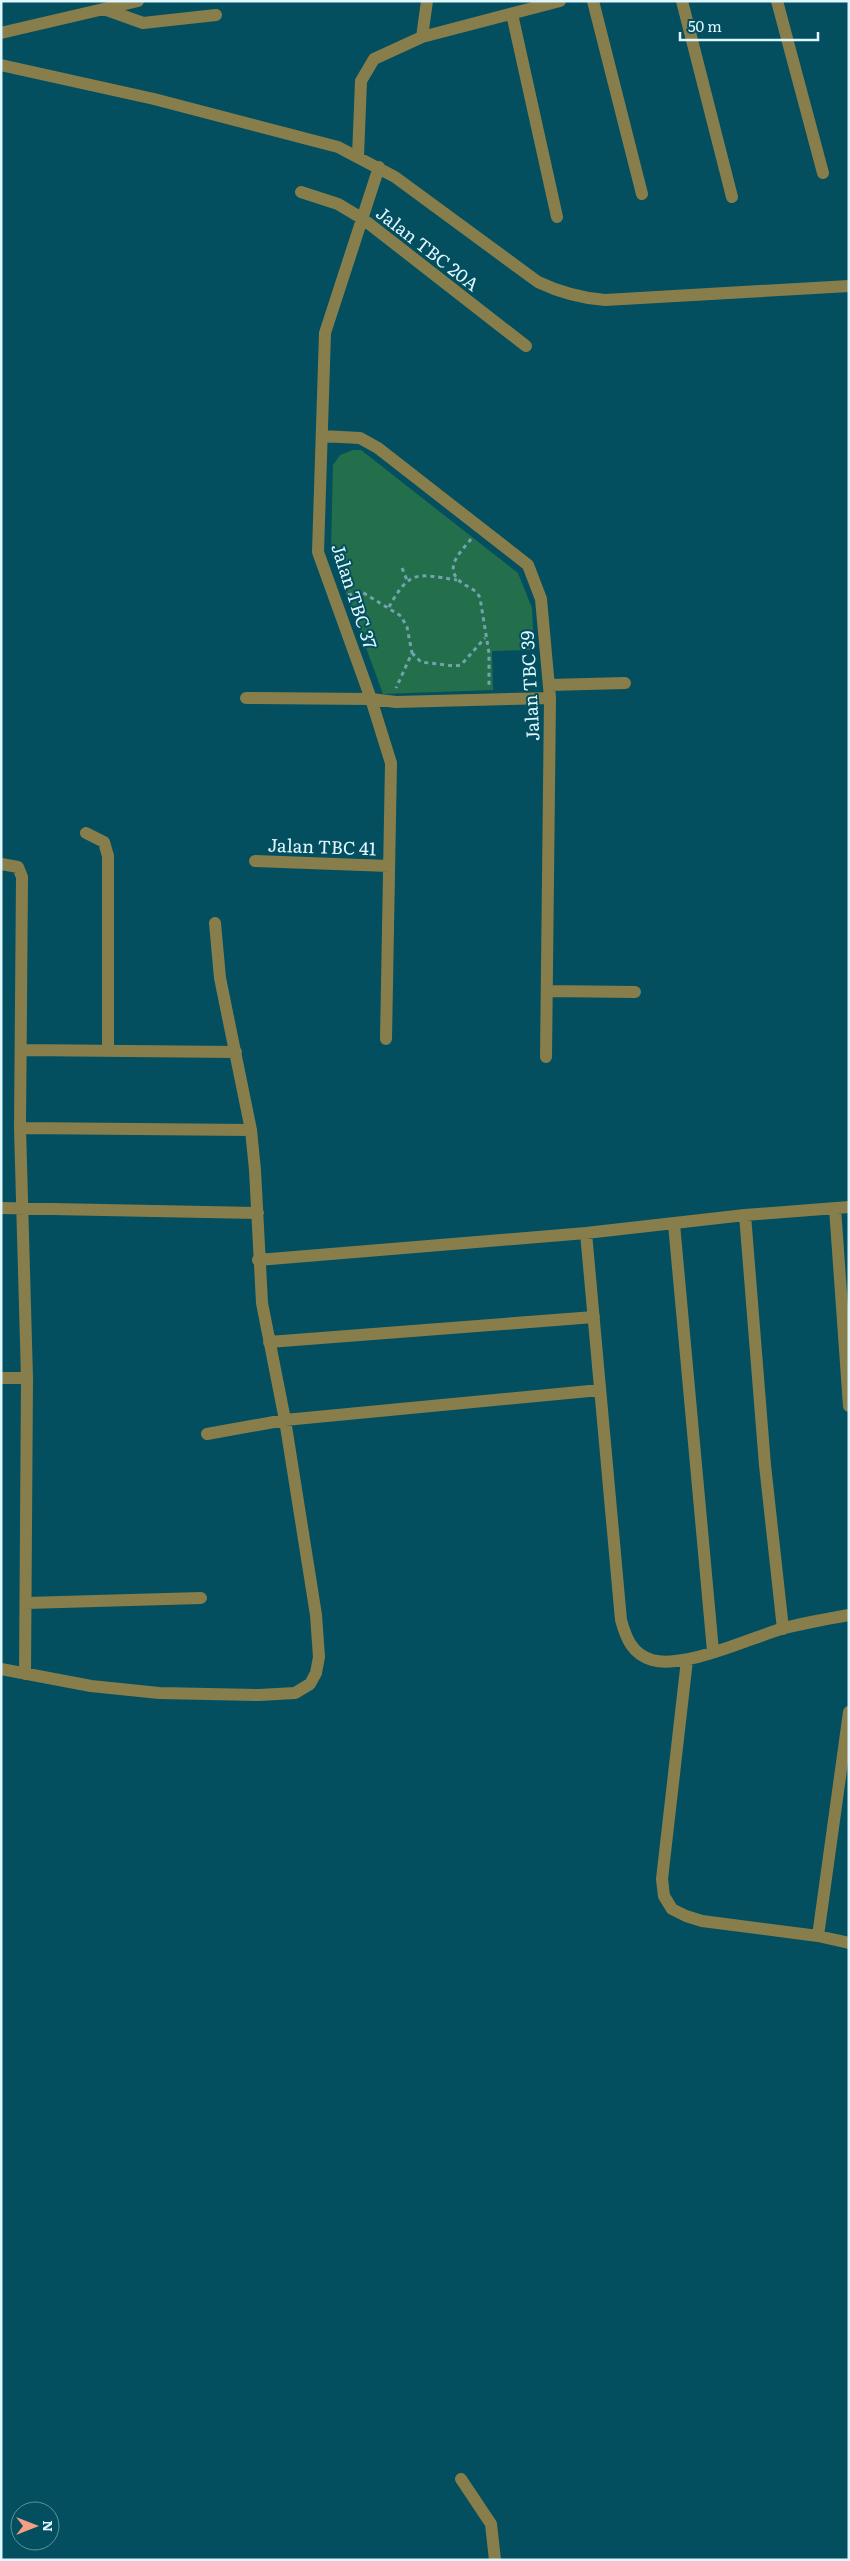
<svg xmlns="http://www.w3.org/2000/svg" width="850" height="2561" font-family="Literata,serif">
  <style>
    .green { fill: #236f4b }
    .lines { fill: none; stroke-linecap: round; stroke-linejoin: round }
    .path { stroke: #72a4b0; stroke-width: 3; stroke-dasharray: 4 4; stroke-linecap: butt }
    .minor { stroke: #887e4b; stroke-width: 12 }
    .labels { text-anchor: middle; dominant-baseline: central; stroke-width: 4; stroke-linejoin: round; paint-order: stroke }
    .street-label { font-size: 18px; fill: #def6fe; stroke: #034f5f }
  </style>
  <rect width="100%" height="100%" fill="#034f5f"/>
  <path class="green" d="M353 450H361L518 573 532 608 534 650 492 651 493 690 383 694 331 552 333 465 340 455Z"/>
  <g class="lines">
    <path class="path" d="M471 539C459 554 441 570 465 585 471 588 477 591 480 598L489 653V686
      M402 568 407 580
      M348 595 362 592 401 616 407 627 412 653 396 688
      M389 607C410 569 417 574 457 580
      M412 653 421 662 454 666 461 665 485 638"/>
    <path class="minor" d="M593 1 642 194
      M682 1 732 197
      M777 1 823 173
      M104 9 143 23 216 15
      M512 14 557 217
      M1 33 138 1
      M422 37 427 1
      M1 65 154 99 338 147 395 177 538 282C561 293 580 298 605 300L849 286
      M358 156 361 81 374 59 422 37 560 1
      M379 167 325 333 318 552 371 699 391 763 386 1039
      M301 192 338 204 363 219 526 346
      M322 436 360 438 378 448 528 565 541 599 550 698 546 1057
      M549 685 625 683
      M246 698 371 699 396 702 550 698
      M86 833 104 842 108 856V1051
      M255 861 389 866
      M1 864 18 867 22 877 20 1128 27 1378 25 1674
      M547 991 635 992
      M21 1050 236 1052
      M20 1128 251 1130
      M1 1208 258 1213
      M835 1208 849 1406
      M745 1215 765 1465 783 1629
      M674 1224 713 1651
      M586 1233 621 1620C626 1638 632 1654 652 1660 685 1669 748 1639 781 1629 803 1623 826 1619 849 1615
      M258 1260 586 1233 745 1215 849 1207
      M269 1342 594 1317
      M1 1378H27
      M207 1434 285 1420 600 1390
      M26 1603 201 1598
      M687 1660 662 1879 664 1896 672 1909 686 1916 702 1921 818 1936 849 1943
      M1 1669 91 1686 159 1693 259 1695 295 1693 310 1684 316 1673 319 1657 316 1615 285 1420 262 1303 255 1170 251 1130 220 978 215 923
      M818 1936 849 1712
      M461 2479 491 2524 495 2560"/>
  </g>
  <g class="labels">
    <g class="street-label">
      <text transform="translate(428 248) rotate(38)">Jalan TBC 20A</text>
      <text transform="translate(355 596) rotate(72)">Jalan TBC 37</text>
      <text transform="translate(529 686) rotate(-93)">Jalan TBC 39</text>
      <text transform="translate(322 846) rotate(2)">Jalan TBC 41</text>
    </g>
  </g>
  <rect width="850" height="2561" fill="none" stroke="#def6fe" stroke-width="5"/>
  <g transform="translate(35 2526) rotate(90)"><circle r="24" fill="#034f5f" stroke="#5b929f"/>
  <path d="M0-4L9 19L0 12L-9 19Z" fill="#f39f84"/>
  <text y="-8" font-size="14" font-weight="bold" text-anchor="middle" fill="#def6fe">N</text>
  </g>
  <path d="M680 32v8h138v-8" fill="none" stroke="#def6fe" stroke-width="2.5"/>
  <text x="688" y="32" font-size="15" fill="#def6fe" stroke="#034f5f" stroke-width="4" paint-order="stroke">50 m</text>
</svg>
